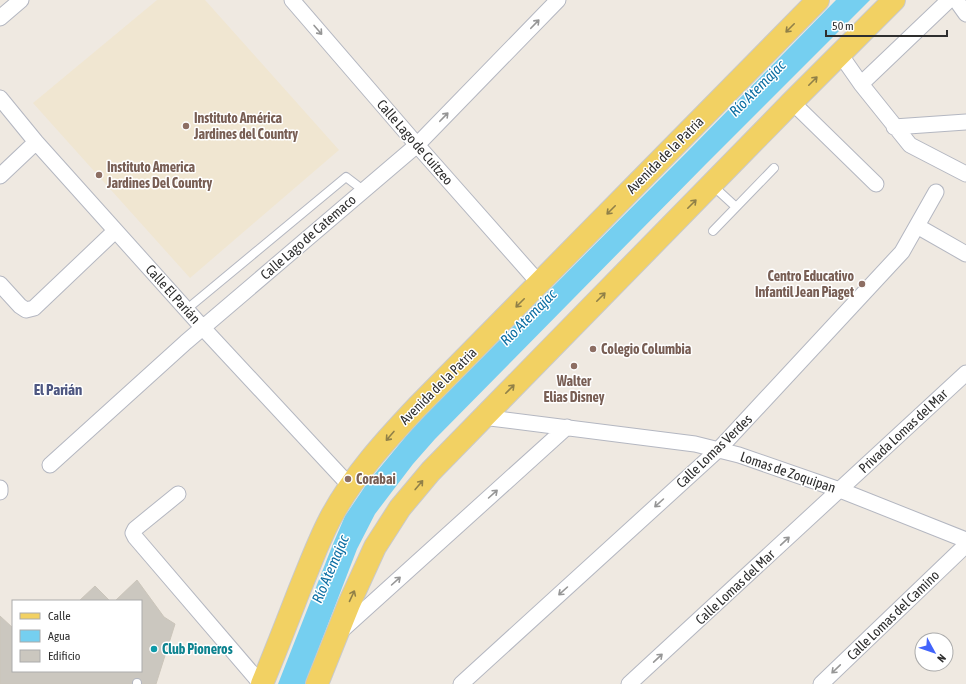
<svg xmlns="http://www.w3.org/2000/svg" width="966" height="684" font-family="'Asap Condensed',sans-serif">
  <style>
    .education { fill: #f0e6d1 }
    .water { fill: #75cff0 }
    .building { fill: #cbc7bf; stroke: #cbc5ba }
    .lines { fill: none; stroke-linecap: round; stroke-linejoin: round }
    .service-casing { stroke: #b4b7c1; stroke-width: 10 }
    .minor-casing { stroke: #b4b7c1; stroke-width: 17 }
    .primary-casing { stroke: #c9c9c9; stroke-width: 24 }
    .service { stroke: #fff; stroke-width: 8 }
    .minor { stroke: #fff; stroke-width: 15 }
    .primary { stroke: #f2d163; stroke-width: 22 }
    .oneway { stroke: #969696 }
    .oneway2 { stroke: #908048 }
    .education-dot { fill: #8d6e63; stroke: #fff; stroke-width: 1.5 }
    .culture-dot { fill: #0f9aa8; stroke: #fff; stroke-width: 1.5 }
    .labels { text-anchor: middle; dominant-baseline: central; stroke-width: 3; stroke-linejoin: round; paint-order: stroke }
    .education-label { font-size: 14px; font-weight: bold; fill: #785e54; stroke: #fff; text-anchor: start }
    .street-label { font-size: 14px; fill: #2e2e2e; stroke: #fff }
    .culture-label { font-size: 14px; font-weight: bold; fill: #0d838f; stroke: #fff; text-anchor: start }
    .water-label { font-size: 15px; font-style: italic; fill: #0d6fa3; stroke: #fff }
    .neighbourhood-label { font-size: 15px; font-weight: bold; fill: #4d5680; stroke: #fff }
  </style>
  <rect width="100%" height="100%" fill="#efe9e1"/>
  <path class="education" d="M157 0H205L339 150 190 278 33 103Z"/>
  <path class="water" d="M836 0H870L706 164 435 439 413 464 375 514 357 549 305 684H278L333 544 345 516 368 482 417 423 689 150Z"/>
  <path class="building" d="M137 580 164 617 175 624 156 684H0V616L13 628V671H141V601H115Z
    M95 586 110 601H79Z"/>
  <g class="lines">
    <defs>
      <path id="service" d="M712 185 736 207
        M713 231 774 168
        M187 309 346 177 363 190
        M137 684V683"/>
      <path id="minor" d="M292 0 417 145 539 283
        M956 0 966 14
        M0 18 21 0
        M840 54 861 84 910 145 966 174
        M861 84 949 0
        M0 98 36 142 203 328 350 486
        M792 102 876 184
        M894 127 966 122
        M0 176 36 142
        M917 226 966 254
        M0 284 20 306 26 310 34 308 115 231
        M482 417 695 444 739 455 840 490 966 540
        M50 465 186 342 417 145 558 0
        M0 488V492
        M178 494 135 529 133 533 135 537 261 684
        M340 632 567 427
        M461 684 719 449 902 252 936 192
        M629 684 966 373
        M821 684 966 545"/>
      <path id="primary" d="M262 684C275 653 287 622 299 591 309 567 318 542 330 519 352 477 385 441 417 407L818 0
        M317 684 349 604 375 547 400 508 431 471 792 102 894 0"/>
    </defs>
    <use href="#service" class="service-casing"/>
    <use href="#minor" class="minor-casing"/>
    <use href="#primary" class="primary-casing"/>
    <use href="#service" class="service"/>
    <use href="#minor" class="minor"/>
    <use href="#primary" class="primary"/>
  </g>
  <defs><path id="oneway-shaft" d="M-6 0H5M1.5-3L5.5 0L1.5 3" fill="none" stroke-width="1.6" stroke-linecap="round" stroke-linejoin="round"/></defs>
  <g class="oneway">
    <use href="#oneway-shaft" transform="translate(535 24) rotate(-46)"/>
    <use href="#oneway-shaft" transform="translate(318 30) rotate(49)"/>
    <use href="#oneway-shaft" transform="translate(444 117) rotate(-46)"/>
    <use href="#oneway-shaft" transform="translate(493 494) rotate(-42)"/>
    <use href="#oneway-shaft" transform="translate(659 503) rotate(138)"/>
    <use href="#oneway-shaft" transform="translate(785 541) rotate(-43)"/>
    <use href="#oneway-shaft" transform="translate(396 581) rotate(-42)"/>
    <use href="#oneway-shaft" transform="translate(563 591) rotate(138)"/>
    <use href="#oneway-shaft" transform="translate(658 658) rotate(-43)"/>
    <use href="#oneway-shaft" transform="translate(836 669) rotate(136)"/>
  </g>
  <g class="oneway2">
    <use href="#oneway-shaft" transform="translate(790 28) rotate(135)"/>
    <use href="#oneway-shaft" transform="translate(813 81) rotate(-45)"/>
    <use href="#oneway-shaft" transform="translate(692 204) rotate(-45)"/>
    <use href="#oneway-shaft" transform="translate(611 210) rotate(135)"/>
    <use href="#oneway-shaft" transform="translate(601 297) rotate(-45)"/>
    <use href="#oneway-shaft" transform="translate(520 303) rotate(135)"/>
    <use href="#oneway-shaft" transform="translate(510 389) rotate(-45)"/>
    <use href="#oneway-shaft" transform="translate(390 436) rotate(131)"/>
    <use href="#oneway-shaft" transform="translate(419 485) rotate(-50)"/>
    <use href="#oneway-shaft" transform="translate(352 596) rotate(-65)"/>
  </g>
  <g class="education-dot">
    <circle cx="186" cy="126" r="4"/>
    <circle cx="99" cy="175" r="4"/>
    <circle cx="862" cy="284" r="4"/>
    <circle cx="593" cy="349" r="4"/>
    <circle cx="574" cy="366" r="4"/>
    <circle cx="348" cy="479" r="4"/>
  </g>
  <circle class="culture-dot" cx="154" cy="649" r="4"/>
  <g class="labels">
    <g class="education-label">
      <text x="194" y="118">Instituto América<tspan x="194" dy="16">Jardines del Country</tspan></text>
      <text x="107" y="167">Instituto America<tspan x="107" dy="16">Jardines Del Country</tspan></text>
      <text x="854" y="276" text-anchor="end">Centro Educativo<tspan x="854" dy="16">Infantil Jean Piaget</tspan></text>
      <text x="601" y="349">Colegio Columbia</text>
      <text x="574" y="381" text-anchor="middle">Walter<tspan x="574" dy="16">Elias Disney</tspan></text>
      <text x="356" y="479">Corabai</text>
    </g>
    <g class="street-label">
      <text transform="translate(415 142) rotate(49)">Calle Lago de Cuitzeo</text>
      <text transform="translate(665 155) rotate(-45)">Avenida de la Patria</text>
      <text transform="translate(308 237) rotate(-41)">Calle Lago de Catemaco</text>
      <text transform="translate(173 294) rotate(48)">Calle El Parián</text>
      <text transform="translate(438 386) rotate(-45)">Avenida de la Patria</text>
      <text transform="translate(903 431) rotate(-43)">Privada Lomas del Mar</text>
      <text transform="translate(714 451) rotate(-44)">Calle Lomas Verdes</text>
      <text transform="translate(788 472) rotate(19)">Lomas de Zoquipan</text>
      <text transform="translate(735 587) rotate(-43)">Calle Lomas del Mar</text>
      <text transform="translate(893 615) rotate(-44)">Calle Lomas del Camino</text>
    </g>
    <g class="culture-label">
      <text x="162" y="649">Club Pioneros</text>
    </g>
    <g class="water-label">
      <text transform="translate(757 88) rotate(-45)">Río Atemajac</text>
      <text transform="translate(528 317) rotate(-45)">Río Atemajac</text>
      <text transform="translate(330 569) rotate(-67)">Río Atemajac</text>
    </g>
    <g class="neighbourhood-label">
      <text x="58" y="389">El Parián</text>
    </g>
  </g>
  <rect x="12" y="600" width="130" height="72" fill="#ffffff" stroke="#ababab"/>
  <rect x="20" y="613" width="20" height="6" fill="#f2d163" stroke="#ababab"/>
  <text x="48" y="620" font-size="12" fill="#2e2e2e">Calle</text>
  <rect x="20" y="630" width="20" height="12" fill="#75cff0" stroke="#ababab"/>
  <text x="48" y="640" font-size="12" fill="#2e2e2e">Agua</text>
  <rect x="20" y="650" width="20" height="12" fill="#cbc7bf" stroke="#ababab"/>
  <text x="48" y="660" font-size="12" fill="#2e2e2e">Edificio</text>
  <g transform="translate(934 652) rotate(130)"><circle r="19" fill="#ffffff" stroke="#ababab"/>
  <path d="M0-3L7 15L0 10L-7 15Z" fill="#4264fb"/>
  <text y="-6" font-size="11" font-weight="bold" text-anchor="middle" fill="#2e2e2e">N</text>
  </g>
  <path d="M826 30v6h121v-6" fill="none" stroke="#2e2e2e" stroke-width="2"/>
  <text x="832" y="30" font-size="12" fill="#2e2e2e" stroke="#ffffff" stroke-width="3" paint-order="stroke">50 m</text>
</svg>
